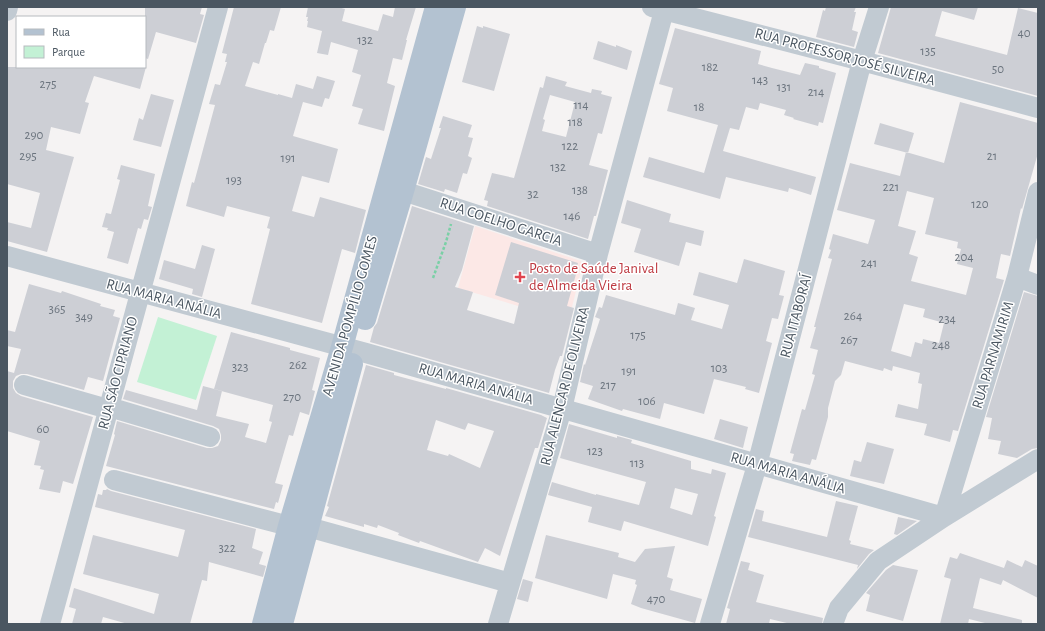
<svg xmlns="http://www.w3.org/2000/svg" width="1045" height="631" font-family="'Alegreya Sans',sans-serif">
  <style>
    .medical { fill: #fce8e6 }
    .green { fill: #c3f1d5 }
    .building { fill: #cdcfd5; fill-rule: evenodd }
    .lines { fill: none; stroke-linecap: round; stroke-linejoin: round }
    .path { stroke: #7ad0a6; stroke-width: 2.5; stroke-dasharray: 3 2; stroke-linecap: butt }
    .minor { stroke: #c1cad2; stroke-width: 20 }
    .major { stroke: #b3c2d1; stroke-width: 22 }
    .health-dot { fill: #e0444e; stroke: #fff; stroke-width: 1.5 }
    .labels { text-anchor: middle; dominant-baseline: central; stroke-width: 3; stroke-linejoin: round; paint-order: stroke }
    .number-label { font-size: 13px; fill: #6b747e }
    .street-label { font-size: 15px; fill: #4a5661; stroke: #fff }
    .health-label { font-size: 15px; fill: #be3a42; stroke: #fff; text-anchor: start }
  </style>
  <rect width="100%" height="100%" fill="#f5f3f3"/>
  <path class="medical" d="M475 226 581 261 582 267 572 307 545 314 458 288Z"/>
  <path class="green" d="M158 317 217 336 196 400 137 382Z"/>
  <path class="building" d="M145 7H202L200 14 204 15 196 43 156 32 148 59 145 58Z
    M234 7H281L274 31 270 30 266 43H265L259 64 253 62 245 86 278 95V94L292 98 296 84 313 89 317 76 335 81 329 99 325 98 322 107 303 102 293 136 338 149 329 183 302 176 292 211 314 217 320 197 366 210 355 253 342 249 322 323 251 304 270 229 267 228 270 217 227 206 224 217 186 206 192 182 194 183 215 105 209 104 215 84 220 85 227 62H225L227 54 222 53Z
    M308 7H338L345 9 342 21 378 31 383 14 393 17 395 7H416L406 40H407L402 60 393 58 387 83 395 86 384 131 358 124 363 109 352 106 361 75 352 72 358 50 331 42 328 55 317 53 322 31 307 27 308 21H307L308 17H306Z
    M826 7H856L854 12H856L852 30 858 32 854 47 816 37 823 10 825 11Z
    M891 7H978L974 20 942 11 935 36 1007 55 1018 8 1038 13V96L878 53Z
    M477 26 483 28V26L510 34 494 91 462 82Z
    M675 28 761 51 758 64 772 68 800 75 805 63 819 66V68L836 73 823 123 819 122 818 126 793 119 794 118 784 115 786 110 760 103 758 110 746 107 739 130 730 128 723 151 816 177 811 195 789 188 788 192 726 177 720 199 643 177 649 157 704 173 718 125 667 111 673 88 659 84Z
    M598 41 616 47V45L632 51 627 70 593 59Z
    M7 67H146L140 89 94 76 85 102 89 103 80 134 51 127 46 150 74 157 47 252 7 241V222L31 228 40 193 7 184Z
    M546 76 567 82 565 86 591 93 592 89 602 91 601 94 612 97 602 134 598 133 589 165 608 170 599 205 596 216H594L588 239 487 206 488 201 484 200 492 173 514 178 540 87 543 88ZM550 95 575 102 566 137 542 131 545 120 543 119Z
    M151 94 174 100 161 147 133 140 139 118 143 120Z
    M960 102 1038 123V153L1022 209 1021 208 1010 256 1001 254 996 278 1004 280 958 431 953 430 950 442 924 435 927 424 895 417 898 404 918 409 922 384 918 383 920 373 893 366 892 371 884 368 883 371 845 361 841 375 835 381 828 408V417L816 460 812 459 810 465 792 461 794 454 790 453 802 409 805 410 815 375 812 374 818 350 810 348 816 327H814L832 259 828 258 831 250 829 249 833 234 868 244 875 220 837 210 850 163 900 176 906 152 944 163ZM907 191 934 198 925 234 958 242 957 248 961 249 957 264 973 268 966 295 911 281 918 257 909 254 916 231 898 226ZM904 304 925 309 923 317 944 323 939 343 923 339 922 344 915 342 911 357 891 351Z
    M443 116 472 125 468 137 473 138 468 156 472 158 467 174 463 173 457 193 445 189 444 192 418 184 426 157 431 159 441 128H439Z
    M880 123 914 133 908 153 874 144Z
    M121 165 155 174 148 206 152 207 148 220 144 219 141 229 138 228 128 264 107 258 114 232 107 230 108 228 102 227 106 213 111 214 120 180 117 179Z
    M627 200 671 214 669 222 704 231 701 246 686 242 679 266 634 252 641 229 621 223Z
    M412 206 474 226 462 270 455 287 473 292 467 310 514 324 519 303 495 295 511 242 578 263 577 266 578 267 567 306 574 308 562 356H560L555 370 549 393 370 342 374 327 377 323Z
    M202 245 215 249 202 297 192 294 193 289 159 279 164 260 195 269Z
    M744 259 785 271 779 295 784 296 778 319 772 318 766 341 772 343 759 393 745 389 746 387 714 379 704 414 664 403 660 419 623 409 622 411 588 399 593 386 580 382 584 364 585 365 600 319 595 317 599 307 602 308 606 295 675 315 678 303 695 308 691 320 722 329 729 305 693 295 699 272 737 283Z
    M29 284 61 293 62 291 101 304 100 306 115 310 113 316 120 318 103 381 88 377 84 390 27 374H21L16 376 13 381V388L16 393 21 396 93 417 73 484 63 481 60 493 39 489 44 470 40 469 41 466 34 465 40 441 7 431V371L14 373 21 349 7 346V330L15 332Z
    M1024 292 1038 296V448L1032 449 1017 458 998 454 1001 441 988 439 992 418 986 417Z
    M231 332 290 348V350L320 358 312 390 315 391 309 415 300 412 293 436 289 435 275 483 283 485 278 503 276 502 274 509 106 466 115 435 114 434 117 421 207 448H212L218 446 221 440V435L219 429 213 426 123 399 126 390 197 410 203 386 222 391 216 416 249 424 245 437 266 443 272 422 269 421 273 405 214 389Z
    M366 365 394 373V375L446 389V388L541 415 547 418 538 448H535L500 556 485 548 478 562 420 541 419 543 398 535 399 533 378 525 377 528 364 524V527L325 516 329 507 327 506ZM436 420 465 430 468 423 494 431 480 468 449 454 448 456 427 450Z
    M720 419 748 427 743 448 714 439Z
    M569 424 617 438V436L632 440 631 443 691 461V469L711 474 712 469 726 473 714 516 716 517 708 546 624 521 621 531 588 522 592 507 548 495 552 482 596 495V494L639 505 646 482 560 458ZM675 488 698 494 692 515 670 508Z
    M867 442 894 449 884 484 850 476 854 460 861 462Z
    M107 489 111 491 256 529 252 548 263 552 259 564 266 566 263 577 209 562 207 581 202 580 190 624 176 623V624H128L103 617 101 624H72L76 609 69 607 74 588 154 614 159 594 83 574 93 535 178 557 182 542 185 530 95 507 98 494 102 495 103 490H106Z
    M836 501 858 506 849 540 851 541 850 544 874 550 869 554 857 569 858 565 748 537 756 509 764 511 762 521 827 537Z
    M898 517 917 521 897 535 894 534Z
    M546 535 619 553 618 557 635 562 645 549 675 546 667 577 673 579 670 590 702 599 695 623 641 608 631 604 637 585 635 584 636 580 613 574 607 599 535 578Z
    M960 553 1004 568 1007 560 1022 567 1025 560 1038 566V598L1003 580 1001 585 980 578 973 608 1022 620V624H989L969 619 968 624H940L951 579 944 577 950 557 957 559Z
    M741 561 750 563 748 570 764 575 756 602 823 618 822 624H791L770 619 769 624H726L730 609 727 608Z
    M893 565 918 570 903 621 866 611 870 595 866 593 886 570Z
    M523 579 533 582 528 602 517 599Z"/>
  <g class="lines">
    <path class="path" d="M433 278 446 242 451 224"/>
    <path class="minor" d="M652 7 862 61 1038 108
      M7 11 8 7
      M403 191 598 254
      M7 256 366 353 944 517
      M1017 277 1038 285
      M24 385 108 409
      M109 407 210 437
      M114 480 289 526
      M944 517 1017 277 1038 192
      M308 527 510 583
      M50 624 218 7
      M498 624 562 409 598 254 665 7
      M710 624 757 465 862 61 879 7
      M833 624 839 608 878 561 944 517 1038 459"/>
    <path class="major" d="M365 319 403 191 455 7
      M263 624 289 526 342 347 436 7
      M282 624 352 364"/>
  </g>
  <path class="health-dot" d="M518 271h4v4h4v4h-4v4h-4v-4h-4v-4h4z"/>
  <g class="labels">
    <g class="number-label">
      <text x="1024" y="33">40</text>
      <text x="365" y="40">132</text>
      <text x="928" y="51">135</text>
      <text x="710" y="67">182</text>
      <text x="998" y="69">50</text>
      <text x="760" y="80">143</text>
      <text x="48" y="84">275</text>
      <text x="784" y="87">131</text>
      <text x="816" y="92">214</text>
      <text x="581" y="105">114</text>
      <text x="699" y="107">18</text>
      <text x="575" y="122">118</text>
      <text x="34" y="135">290</text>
      <text x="570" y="146">122</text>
      <text x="28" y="156">295</text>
      <text x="992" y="156">21</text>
      <text x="288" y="158">191</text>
      <text x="558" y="167">132</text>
      <text x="234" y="180">193</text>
      <text x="891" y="187">221</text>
      <text x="580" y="190">138</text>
      <text x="533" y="194">32</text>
      <text x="980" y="204">120</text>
      <text x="572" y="216">146</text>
      <text x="964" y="257">204</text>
      <text x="869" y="263">241</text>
      <text x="57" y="309">365</text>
      <text x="853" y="316">264</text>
      <text x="84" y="317">349</text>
      <text x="947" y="319">234</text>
      <text x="638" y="335">175</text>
      <text x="849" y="340">267</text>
      <text x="941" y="345">248</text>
      <text x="298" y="365">262</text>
      <text x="240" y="367">323</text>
      <text x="719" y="368">103</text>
      <text x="629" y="371">191</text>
      <text x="608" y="385">217</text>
      <text x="292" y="397">270</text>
      <text x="647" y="401">106</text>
      <text x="43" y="429">60</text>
      <text x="595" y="451">123</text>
      <text x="637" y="463">113</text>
      <text x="227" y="548">322</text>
      <text x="656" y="599">470</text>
    </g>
    <g class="street-label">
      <text transform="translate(845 57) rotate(15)">RUA PROFESSOR JOSÉ SILVEIRA</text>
      <text transform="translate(501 222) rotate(18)">RUA COELHO GARCIA</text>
      <text transform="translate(164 299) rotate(15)">RUA MARIA ANÁLIA</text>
      <text transform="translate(350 316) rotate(-74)">AVENIDA POMPÍLIO GOMES</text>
      <text transform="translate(796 316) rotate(-75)">RUA ITABORAÍ</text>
      <text transform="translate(993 355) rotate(-73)">RUA PARNAMIRIM</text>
      <text transform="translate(118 373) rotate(-75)">RUA SÃO CIPRIANO</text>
      <text transform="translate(476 384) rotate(16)">RUA MARIA ANÁLIA</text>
      <text transform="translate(565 386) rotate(-76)">RUA ALENCAR DE OLIVEIRA</text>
      <text transform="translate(788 473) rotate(16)">RUA MARIA ANÁLIA</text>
    </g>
    <g class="health-label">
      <text x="529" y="268">Posto de Saúde Janival<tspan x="529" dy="17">de Almeida Vieira</tspan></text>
    </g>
  </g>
  <rect width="1045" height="631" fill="none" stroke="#4a5661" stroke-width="16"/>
  <rect x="16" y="16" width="130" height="52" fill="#ffffff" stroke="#b7bbc0"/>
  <rect x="24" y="29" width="20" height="6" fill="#b3c2d1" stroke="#b7bbc0"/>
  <text x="52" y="36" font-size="12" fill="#4a5661">Rua</text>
  <rect x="24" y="46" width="20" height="12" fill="#c3f1d5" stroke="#b7bbc0"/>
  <text x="52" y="56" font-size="12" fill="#4a5661">Parque</text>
</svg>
